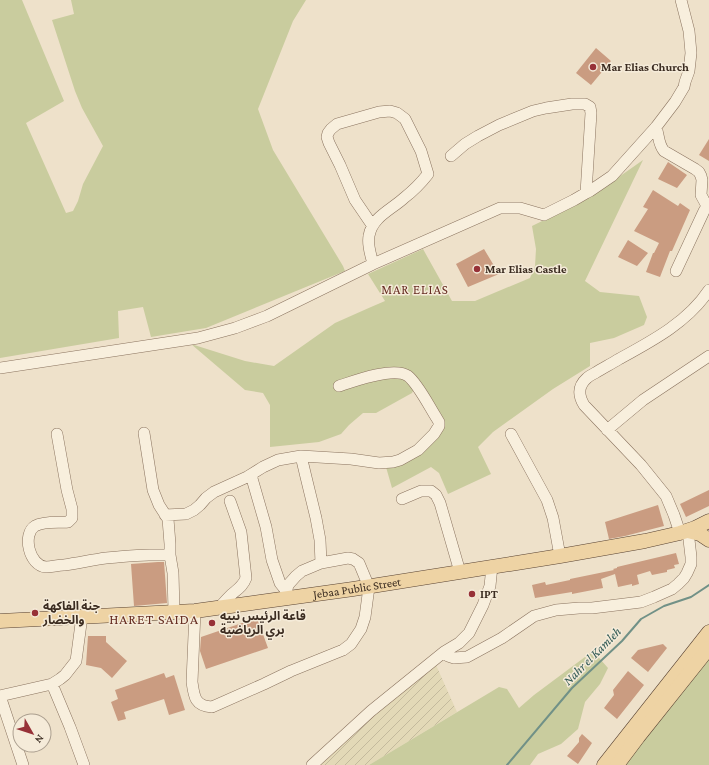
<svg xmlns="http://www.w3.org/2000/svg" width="709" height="765" font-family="'Crimson Pro','Noto Sans Arabic',serif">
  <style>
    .farmland { fill: url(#farmland-furrows) }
    .grass { fill: #c9cc9e }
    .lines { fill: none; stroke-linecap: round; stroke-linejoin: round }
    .stream { stroke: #719187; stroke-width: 2 }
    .building { fill: #ca9c81 }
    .minor-casing { stroke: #8a735f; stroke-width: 12 }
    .major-casing { stroke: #584232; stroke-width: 15 }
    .minor { stroke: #f8efdd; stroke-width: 11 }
    .major { stroke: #eed3a4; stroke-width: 14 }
    .poi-dot { fill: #973137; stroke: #f5ebd9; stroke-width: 1.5 }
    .labels { text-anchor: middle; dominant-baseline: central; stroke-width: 3; stroke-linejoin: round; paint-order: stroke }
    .poi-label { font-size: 12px; font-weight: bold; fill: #3b2c21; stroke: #f5ebd9; text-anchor: start }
    .street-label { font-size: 12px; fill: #3b2c21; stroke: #f5ebd9 }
    .neighbourhood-label { font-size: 13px; letter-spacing: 1px; fill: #662d22; stroke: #f5ebd9 }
    .water-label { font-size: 13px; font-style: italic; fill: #315a55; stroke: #f5ebd9 }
    .quarter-label { font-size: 14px; letter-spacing: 1px; fill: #662d22; stroke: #f5ebd9 }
  </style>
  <defs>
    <pattern id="farmland-furrows" width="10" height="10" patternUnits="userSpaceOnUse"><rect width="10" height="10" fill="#e3d9b7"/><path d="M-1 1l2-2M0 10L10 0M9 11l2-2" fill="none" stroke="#c4ba9d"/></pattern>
  </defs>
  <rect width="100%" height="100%" fill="#eee1ca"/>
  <path class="farmland" d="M436 665 457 712 369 765H317L370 717Z"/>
  <path class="grass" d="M0 0H22L64 101 26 123 66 213 73 211 78 201 83 184 103 146 82 108 75 91 52 20 74 14 71 0H306L293 21 258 109 273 150 343 266 345 271 206 328 151 337 143 307 118 311 119 338 0 358Z
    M643 160 585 281 600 292 639 296 647 317 644 325 614 338 590 343V366L553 389 493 432 478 447 491 474 448 494 439 473 431 467 392 488 386 467 401 462 440 419 417 383 412 393 376 413H363L349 425 341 434 319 442 270 447V405L263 393 245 390 191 344 245 361 274 366 335 323 371 307 385 301 368 274 423 249 452 301H475L530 278 535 266 536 249 532 226 589 198Z
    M593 651 608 668 600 684 585 702 578 729 561 744 538 754 530 765H369L499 687 507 689 519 708 534 695Z
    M709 659V765H626L638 748Z"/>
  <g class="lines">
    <path class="stream" d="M507 765 572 688 622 641 641 619 664 606 691 597 709 585"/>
  </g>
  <path class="building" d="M596 48 611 61 591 85 576 73Z
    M709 139V161L699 155Z
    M668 162 687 175 677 188 658 179Z
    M653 190 678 206 680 203 690 210 672 251H670L660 277 646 272 653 253H654L659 243 634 231 648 209 643 207Z
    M628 240 648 253 637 266 618 257Z
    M484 249 499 274 468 287 456 264Z
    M709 490V506L686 517 680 504Z
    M658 505 664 526 625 536 609 539 605 522Z
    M676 553 679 564 674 565 675 568 667 570V572L652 575 650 571 637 575 639 584 632 586V584L618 587 615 574 601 579 603 588 572 594V592L535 598 532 585 545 582 546 585 570 580V579L614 570 613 569 617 568V567Z
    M158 562H164L167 603 134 606 131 564Z
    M257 618 268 648 206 669 200 651 201 637Z
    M88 636H106V642L127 661 112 678 101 668 86 665Z
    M663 644 667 648 648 672 631 658 638 650Z
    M628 671 644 685 617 719 604 708 614 695 613 690Z
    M164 673 166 678 174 675 185 710 169 715 164 699 124 712 126 719 118 721 111 702 118 699 115 690Z
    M582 734 592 743 578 764 567 756 579 742V738Z"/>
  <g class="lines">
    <defs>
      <path id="minor" d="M656 127C659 135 658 144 664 151L695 169 699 172 701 176 702 180 701 195 707 206
        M451 156 465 144 478 136 499 125 533 111 546 108 572 104H585L590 107 591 113 586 193
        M372 225 355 200 340 165 329 143 327 137 328 133 331 129 337 124 379 112 390 111 397 113 405 119 421 151 428 174C421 183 413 191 404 198 391 210 372 217 369 236 367 245 371 255 373 264
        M676 271 704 211 707 206H709
        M0 368 198 338 235 328 267 316 373 264 500 208H520L544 215 574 200 586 193 590 191 612 176 656 127 675 102 684 87 685 82 689 71 691 53 689 31 681 0
        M607 430 643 400 709 356
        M144 433 153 490 159 505 168 519 170 544V555
        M57 434 67 490 72 509V518L68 522C58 523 44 521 35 526 22 534 29 566 46 567 52 567 58 565 64 565 78 563 92 560 106 558 120 557 135 555 149 555 156 555 163 555 170 555L173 573 174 611
        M511 434 547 500 553 518 560 556
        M301 456 306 477 316 518 320 540 321 563
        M251 475 266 527 272 560 280 583 284 588 287 590
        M402 499 421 491H431L436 495 440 503 460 572
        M165 515 186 514 194 510 200 505 206 498 214 492 247 477 263 467 278 460 301 456 351 459 379 463 393 462 400 460 418 450 434 434 439 426V422L436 417C429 406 418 384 408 376 394 366 354 381 339 386
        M680 533 674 515 666 496 641 465 584 405C578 395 578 386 587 378 589 376 593 374 595 373 603 368 611 364 619 359 652 341 688 322 709 290
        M492 566 490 586 483 605 469 633 459 643 444 652 448 656 454 658 467 657 502 638 534 616 556 610 579 608H592L641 602 654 597 672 589 678 584 684 578 687 573 691 564V557L688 531
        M220 607C224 602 228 598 232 594 238 589 243 586 246 578L241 532 230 501
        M195 611 192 682C194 697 195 706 212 707L264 684 291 671 343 650 351 644 361 629 365 617 369 587 359 563 353 559 348 558 321 563 302 571 296 576 288 585 285 598
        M52 684 70 727 84 765
        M0 696 52 684 60 679 65 675 76 661 82 616
        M0 696 23 765
        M312 765 371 711 444 652"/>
      <g id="major">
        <path d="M688 531 700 534 709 540"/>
        <path id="s1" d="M0 621 195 611 353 589 560 556 645 541 680 533 695 528 709 521"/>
        <path d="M604 765 709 632"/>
        <path d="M617 765 638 737 709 648"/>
      </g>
    </defs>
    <use href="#minor" class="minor-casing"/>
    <use href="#major" class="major-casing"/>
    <use href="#minor" class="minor"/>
    <use href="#major" class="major"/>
  </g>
  <g class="poi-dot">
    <circle cx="593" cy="67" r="4"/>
    <circle cx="477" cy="269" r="4"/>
    <circle cx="472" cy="594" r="4"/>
    <circle cx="35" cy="613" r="4"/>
    <circle cx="212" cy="623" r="4"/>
  </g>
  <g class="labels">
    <g class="poi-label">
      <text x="601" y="67">Mar Elias Church</text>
      <text x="485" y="269">Mar Elias Castle</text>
      <text x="480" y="594">IPT</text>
      <text x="43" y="606">جنة الفاكهة<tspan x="43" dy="14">والخضار</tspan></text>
      <text x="220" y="616">قاعة الرئيس نبيه<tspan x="220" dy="14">بري الرياضية</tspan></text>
    </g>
    <g class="street-label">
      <text stroke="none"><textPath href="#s1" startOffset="359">Jebaa Public Street</textPath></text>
    </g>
    <g class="neighbourhood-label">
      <text x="415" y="289">MAR ELIAS</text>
    </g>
    <g class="water-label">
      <text transform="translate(592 656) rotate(-45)">Nahr el Kamleh</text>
    </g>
    <g class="quarter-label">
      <text x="154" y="619">HARET SAIDA</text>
    </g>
  </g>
  <g transform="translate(32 733) rotate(129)"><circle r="19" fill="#f5ebd9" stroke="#ab9f8f"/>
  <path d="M0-3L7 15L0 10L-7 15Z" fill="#973137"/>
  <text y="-6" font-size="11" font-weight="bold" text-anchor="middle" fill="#3b2c21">N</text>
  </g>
</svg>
